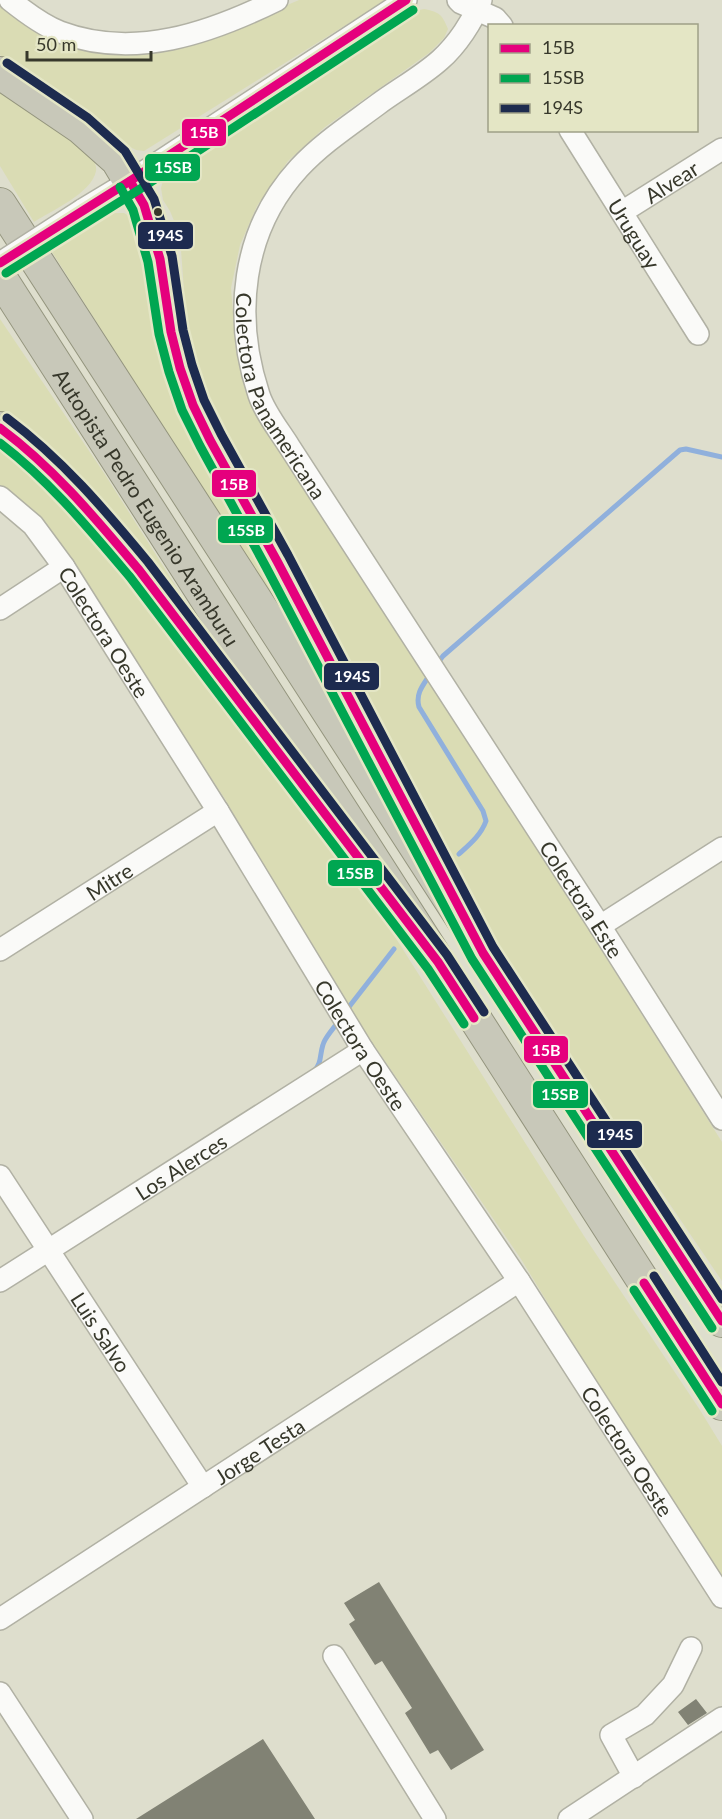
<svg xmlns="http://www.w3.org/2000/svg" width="722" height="1819" font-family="Lato,sans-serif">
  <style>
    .green { fill: #dadcb4 }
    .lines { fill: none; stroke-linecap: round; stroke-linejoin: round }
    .stream { stroke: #90b0dc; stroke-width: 5 }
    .building { fill: #818274 }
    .minor-casing { stroke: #b1b1a4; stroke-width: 24 }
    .highway-casing { stroke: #94957e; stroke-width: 34 }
    .minor { stroke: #fafaf8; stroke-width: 21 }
    .highway { stroke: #c8c8b9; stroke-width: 32 }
    .minor-bridge-casing { stroke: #b1b1a4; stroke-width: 24; stroke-linecap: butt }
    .minor-bridge { stroke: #fafaf8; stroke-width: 21 }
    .bus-1-casing { stroke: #e4e6c5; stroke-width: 14 }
    .bus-2-casing { stroke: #e4e6c5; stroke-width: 14 }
    .bus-3-casing { stroke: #e4e6c5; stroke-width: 14 }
    .bus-1 { stroke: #e5007d; stroke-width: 9 }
    .bus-2 { stroke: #00a651; stroke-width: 9 }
    .bus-3 { stroke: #1d2b4f; stroke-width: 9 }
    .bus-dot { fill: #37382b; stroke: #e4e6c5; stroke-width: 2 }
    .labels { text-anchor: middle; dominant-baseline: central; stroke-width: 6; stroke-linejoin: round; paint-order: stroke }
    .street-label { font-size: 21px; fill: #37382b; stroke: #e4e6c5 }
    .line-badge { stroke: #e4e6c5; stroke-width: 2 }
    .badge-label { font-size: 16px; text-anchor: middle; font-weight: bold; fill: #fff }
  </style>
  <rect width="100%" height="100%" fill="#dedecd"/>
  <path class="green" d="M299 0H386L144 151 136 150 128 146 85 109 18 70 0 55V7L33 31 66 43 252 20Z
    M424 9C439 12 442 14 448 29L444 38 429 53 325 127 288 161 257 206 240 245 231 288 236 351 245 390 265 429 534 843 722 1142V1281L597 1097 485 923 427 829 230 450 199 377 192 349 185 304 181 250 177 228 170 211 163 200 161 188 163 181 176 169 415 11Z
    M0 81 90 153C92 158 97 164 96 171 92 193 51 211 34 222L0 166Z
    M114 213H124L132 218 171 354 319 652 302 645 52 252 104 217Z
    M0 319 104 473 249 701 42 446 0 412Z
    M0 436 131 570 309 806 390 929 584 1236 700 1410 722 1446V1581L632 1441 521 1259 367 1035 338 996 225 799 47 529 21 502 0 486Z"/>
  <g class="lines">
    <path class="stream" d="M436 665 443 656 680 450 686 449 722 457
      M431 673C424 684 415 693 419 707L483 811 486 821C481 835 470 844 459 854
      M345 1012 394 949
      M314 1071C323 1063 319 1050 325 1040 329 1033 335 1026 340 1020"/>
  </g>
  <path class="building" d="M379 1582 484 1750 451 1770 438 1750 430 1754 405 1713 412 1708 382 1661 375 1665 349 1624 355 1620 344 1603Z
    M696 1699 707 1713 688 1725 678 1712Z
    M263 1739 315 1819H136Z"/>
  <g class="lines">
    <defs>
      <g id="minor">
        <path d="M10 0C25 12 42 25 60 32 134 60 210 33 277 0"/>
        <path d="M458 0 461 3 495 18 502 26"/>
        <path id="s1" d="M481 0C473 21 457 45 440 60 421 77 397 90 377 105 350 125 321 144 299 168 241 231 233 317 259 395 265 413 279 430 289 446L600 926 722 1119"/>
        <path id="s2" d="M570 130 698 334"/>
        <path d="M82 210 130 181 406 0"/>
        <path id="s3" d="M622 212 722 149"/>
        <path id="s4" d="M0 497 33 525 64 567 218 811 363 1050 519 1281 722 1597"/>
        <path d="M0 609 64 567"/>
        <path d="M600 926 722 848"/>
        <path id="s5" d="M0 950 218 811"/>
        <path id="s6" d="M0 1176 203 1487"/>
        <path id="s7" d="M0 1281 363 1050"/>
        <path id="s8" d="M0 1619 519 1281"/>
        <path d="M334 1656 435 1819"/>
        <path d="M0 1693 82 1819"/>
        <path d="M634 1777 611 1735 645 1715 673 1685 691 1648"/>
        <path d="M569 1819 722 1718"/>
      </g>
      <g id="highway">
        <path d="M0 73 81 128 117 160 144 205 160 259 171 332 180 368 193 405 210 440 277 561 392 779"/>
        <path d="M0 204 722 1321"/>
        <path id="s9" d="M0 277 722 1404"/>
        <path d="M0 428C65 472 114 539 162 600 209 661 256 723 302 785"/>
      </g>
    </defs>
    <use href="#minor" class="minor-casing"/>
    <use href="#highway" class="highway-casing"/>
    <use href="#minor" class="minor"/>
    <use href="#highway" class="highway"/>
    <defs>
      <path id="minor-bridge" d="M0 263 82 210"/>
    </defs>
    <use href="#minor-bridge" class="minor-bridge-casing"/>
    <use href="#minor-bridge" class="minor-bridge"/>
    <defs>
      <path id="bus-1" d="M130 181 144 205 160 259 171 332 180 368 193 405 210 440 277 561 483 953 722 1321
        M0 263 130 181 406 0
        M0 428C54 468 96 519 139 570L438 962 474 1018
        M644 1283 722 1404"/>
      <path id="bus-2" d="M120 187 133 210 148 262 159 334 169 372 182 410 200 446 266 567 472 959 712 1328
        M6 273 137 191 413 10
        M0 443C50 481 90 530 130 577L428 969 464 1024
        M634 1290 712 1411"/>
      <path id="bus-3" d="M7 63 88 118 125 151 154 199 172 256 183 330 192 365 204 400 221 434 288 555 493 947 722 1299
        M7 418C62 459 105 510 148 562L447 955 484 1012
        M654 1276 722 1382"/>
    </defs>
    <use href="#bus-1" class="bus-1-casing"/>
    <use href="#bus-2" class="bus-2-casing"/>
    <use href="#bus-3" class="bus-3-casing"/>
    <use href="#bus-1" class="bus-1"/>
    <use href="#bus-2" class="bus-2"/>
    <use href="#bus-3" class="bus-3"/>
  </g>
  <circle class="bus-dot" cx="158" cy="212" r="5"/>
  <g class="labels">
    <g class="street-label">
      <text stroke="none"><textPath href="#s3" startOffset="58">Alvear</textPath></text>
      <text stroke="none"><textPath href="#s2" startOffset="122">Uruguay</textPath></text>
      <text stroke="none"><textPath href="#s1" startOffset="501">Colectora Panamericana</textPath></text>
      <text stroke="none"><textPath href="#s9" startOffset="273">Autopista Pedro Eugenio Aramburu</textPath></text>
      <text stroke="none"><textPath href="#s4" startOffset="172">Colectora Oeste</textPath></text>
      <text stroke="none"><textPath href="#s5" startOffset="129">Mitre</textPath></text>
      <text stroke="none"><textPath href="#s1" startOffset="1092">Colectora Este</textPath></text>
      <text stroke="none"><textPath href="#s4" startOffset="658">Colectora Oeste</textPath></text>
      <text stroke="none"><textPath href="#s7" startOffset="214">Los Alerces</textPath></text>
      <text stroke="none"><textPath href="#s6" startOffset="186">Luis Salvo</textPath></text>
      <text stroke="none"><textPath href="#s8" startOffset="309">Jorge Testa</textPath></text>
      <text stroke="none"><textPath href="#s4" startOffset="1144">Colectora Oeste</textPath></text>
    </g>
  </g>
  <g class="line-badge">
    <rect x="181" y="118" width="46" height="29" rx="6" fill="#e5007d"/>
    <rect x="144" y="153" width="57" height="29" rx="6" fill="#00a651"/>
    <rect x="137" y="221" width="57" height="29" rx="6" fill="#1d2b4f"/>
    <rect x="211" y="469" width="46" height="29" rx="6" fill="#e5007d"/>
    <rect x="217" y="515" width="57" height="29" rx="6" fill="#00a651"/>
    <rect x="323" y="662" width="57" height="29" rx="6" fill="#1d2b4f"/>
    <rect x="327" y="859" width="56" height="28" rx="6" fill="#00a651"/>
    <rect x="523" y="1035" width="46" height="29" rx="6" fill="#e5007d"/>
    <rect x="532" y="1080" width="57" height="29" rx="6" fill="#00a651"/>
    <rect x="586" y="1120" width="57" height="29" rx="6" fill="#1d2b4f"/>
  </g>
  <g class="badge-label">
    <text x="204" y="138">15B</text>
    <text x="173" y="173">15SB</text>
    <text x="165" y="241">194S</text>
    <text x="234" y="490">15B</text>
    <text x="246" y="536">15SB</text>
    <text x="352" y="682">194S</text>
    <text x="355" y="879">15SB</text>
    <text x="546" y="1056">15B</text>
    <text x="560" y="1100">15SB</text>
    <text x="615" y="1140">194S</text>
  </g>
  <rect x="488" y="24" width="210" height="108" fill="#e4e6c5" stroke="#9fa087" stroke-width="1.5"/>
  <rect x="500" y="44" width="30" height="9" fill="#e5007d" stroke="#9fa087" stroke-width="1.5"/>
  <text x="542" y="54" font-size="18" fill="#37382b">15B</text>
  <rect x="500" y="74" width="30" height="9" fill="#00a651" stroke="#9fa087" stroke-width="1.5"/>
  <text x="542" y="84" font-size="18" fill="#37382b">15SB</text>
  <rect x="500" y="104" width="30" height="9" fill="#1d2b4f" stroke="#9fa087" stroke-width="1.5"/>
  <text x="542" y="114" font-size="18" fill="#37382b">194S</text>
  <path d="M27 51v9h124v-9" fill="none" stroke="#37382b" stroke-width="3"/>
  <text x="36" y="51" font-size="18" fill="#37382b" stroke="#e4e6c5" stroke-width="4.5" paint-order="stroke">50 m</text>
</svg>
